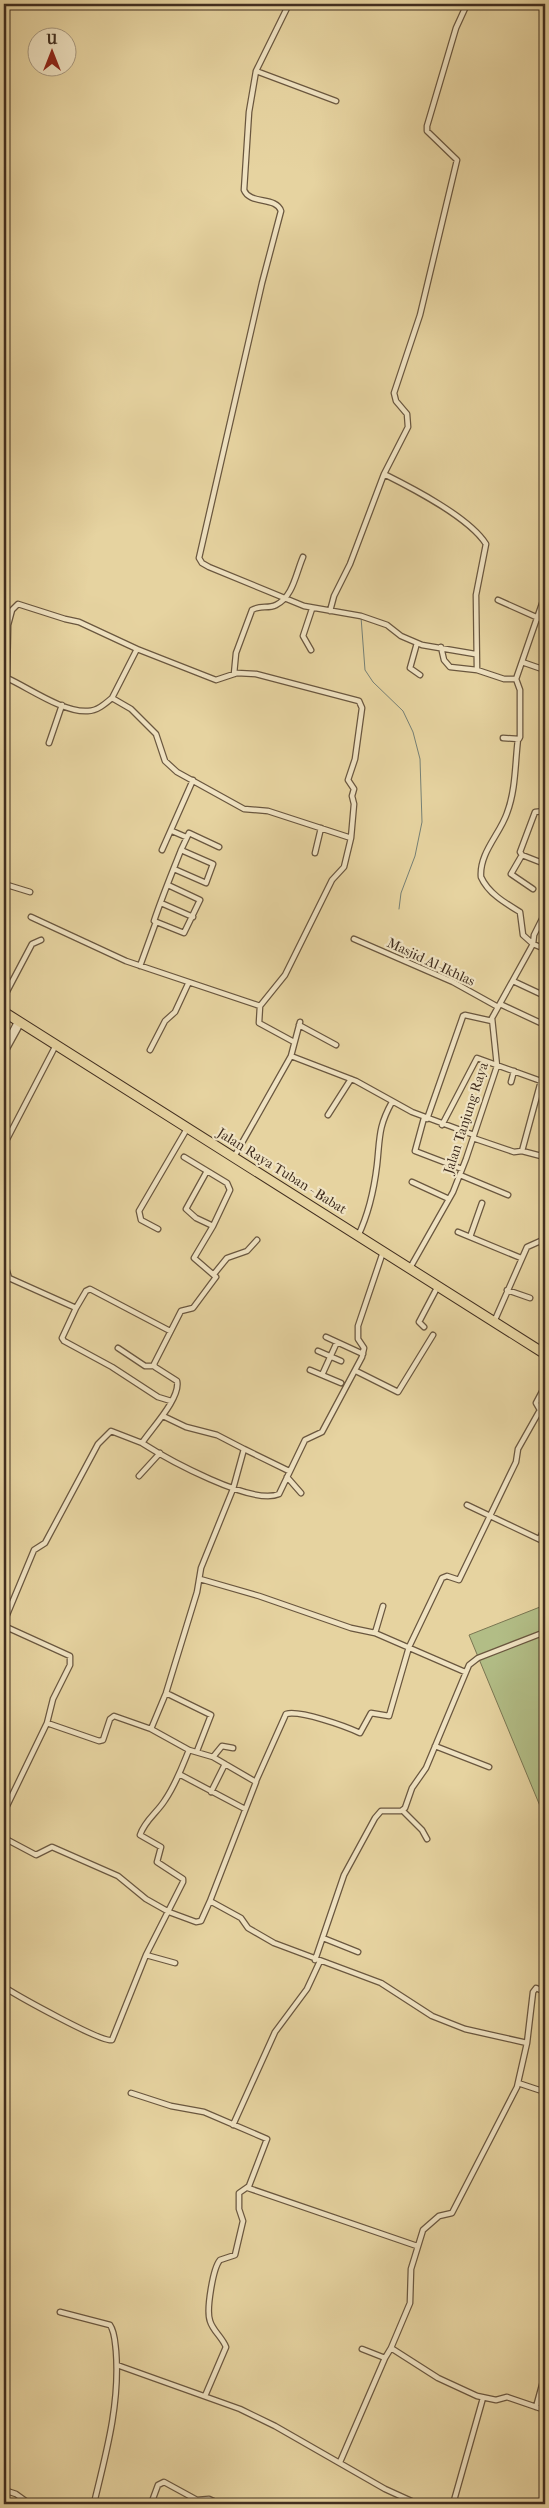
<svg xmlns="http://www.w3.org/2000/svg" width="549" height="2508" font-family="'IM FELL French Canon',serif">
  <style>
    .green { fill: #b2bd86; stroke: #7a7652 }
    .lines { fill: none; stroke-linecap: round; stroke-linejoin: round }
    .stream { stroke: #768075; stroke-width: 1 }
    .street-casing { stroke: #6a573f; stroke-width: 7 }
    .highway-casing { stroke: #412e1f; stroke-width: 11 }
    .street { stroke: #efe2c1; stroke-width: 4.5 }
    .highway { stroke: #e6d3a0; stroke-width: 9 }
    .labels { text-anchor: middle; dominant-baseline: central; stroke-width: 4.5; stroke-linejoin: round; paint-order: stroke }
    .street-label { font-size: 14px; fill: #412e1f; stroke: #efe2c1 }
  </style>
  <rect width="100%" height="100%" fill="#e6d3a0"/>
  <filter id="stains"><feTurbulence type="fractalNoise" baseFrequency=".004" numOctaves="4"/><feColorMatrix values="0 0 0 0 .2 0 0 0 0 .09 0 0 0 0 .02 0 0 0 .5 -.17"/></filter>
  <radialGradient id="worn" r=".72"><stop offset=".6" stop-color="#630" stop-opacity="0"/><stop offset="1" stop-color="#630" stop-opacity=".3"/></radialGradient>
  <path class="green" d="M545 1605V1818L469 1635Z"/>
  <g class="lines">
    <path class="stream" d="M361 617 365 670 373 682 403 711 413 732 420 759 422 822 415 856 401 893 399 909"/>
    <defs>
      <path id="street" d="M289 4 256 71 336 101
        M256 71 249 112 244 190C250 205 276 196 281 211L262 283 199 558 202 563 209 567 304 606 361 616 387 625 401 636 422 645 475 654
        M384 474C412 488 469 517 486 544L476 595 477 670 504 679H516L545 595
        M498 600 545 621
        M330 611 334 596 350 564 384 474 408 427 407 414 396 401 394 393 420 315 457 160 427 131V126L456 28 467 4
        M4 619 8 625 7 678 4 693
        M8 625 12 610 18 604 65 619 79 622 137 649
        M417 643 410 668 420 675
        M441 647 444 660 450 667 477 670
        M311 650 303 636 312 609
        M522 662 545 670
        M234 674 236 653 252 610C260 605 268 609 276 605 293 597 296 573 303 557
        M7 678C29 688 64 713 88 711 97 711 105 704 112 698L131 709 156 734 165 761 177 772 244 809 268 811 351 838 344 867 332 880 285 975 260 1006 126 961 31 917
        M112 698 137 649 216 680 237 673 256 674 359 701 362 708 355 759 348 780 354 789 352 796 354 804 351 838
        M503 738 519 739 520 737V690L516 679
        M518 739C515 763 516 789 507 813 500 834 479 853 481 877 488 893 505 903 520 912L523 935 533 944 545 949
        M49 743 62 705
        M545 811 535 812 520 852 522 855 545 864
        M172 831 186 837
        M162 850 193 780
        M315 853 321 828
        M522 855 511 874 533 889
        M174 869 206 883 213 864 181 850 189 833 219 847
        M4 884 30 892
        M168 885 200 900 184 933 154 921C162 897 172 873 181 850
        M161 903 193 917
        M354 939 453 982 498 1007
        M140 966 156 922
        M513 981 545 996
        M4 997 32 944 41 940
        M500 1004 545 1025
        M260 1006 259 1023 294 1042
        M299 1025 336 1045
        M4 1047 18 1020
        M150 1050 165 1021 175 1012 188 984
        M4 1054 21 1023
        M291 1056 356 1081 412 1112 474 1135
        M511 1082 514 1071
        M328 1115 351 1079
        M424 1118 415 1151 462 1169
        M427 1119 463 1016 465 1015 492 1021
        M442 1125 477 1058 541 1081 522 1151 514 1152 473 1138
        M4 1145 56 1045
        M522 1151 545 1157
        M184 1157 227 1183 230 1190 213 1226 194 1258 216 1277 193 1308 181 1311 154 1364 155 1367 177 1381C181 1398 151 1429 142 1443 167 1459 252 1506 279 1494L305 1440 322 1432 362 1357 364 1348 358 1339V1326L383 1252
        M234 1157 291 1056 300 1022
        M207 1171 186 1209 196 1218 213 1226
        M460 1175 508 1195
        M412 1182 449 1199
        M158 1229 141 1220 139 1211 188 1127
        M458 1232 521 1258
        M358 1236C369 1213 374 1190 377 1165 380 1138 378 1127 392 1102
        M470 1237 482 1203
        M4 1261 9 1278 76 1308 86 1291 90 1289 170 1331
        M410 1268 453 1192 466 1159 497 1066 492 1018 533 944 534 935 545 913
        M214 1274 227 1258 247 1251 257 1240
        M507 1290 530 1298
        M76 1308 62 1338 64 1341 112 1367 158 1397 171 1401
        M494 1322 527 1247 545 1239
        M424 1327 419 1322 438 1286
        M326 1337 363 1354
        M118 1348 145 1366H154
        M318 1351 341 1361
        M310 1370 341 1383
        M356 1371 398 1392 433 1335
        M322 1375 337 1342
        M244 1449 289 1471
        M139 1476 160 1453
        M287 1477 301 1493
        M467 1505 545 1542
        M540 1539 545 1525
        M200 1579 259 1596 351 1628 375 1633 465 1672
        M4 1622 34 1550 45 1543 98 1444 111 1431 142 1443
        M4 1626 70 1656V1665L53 1699 47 1723
        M375 1633 383 1606
        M166 1693 211 1715 197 1751
        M435 1746 489 1767
        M189 1750 213 1757 256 1782 210 1901
        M213 1757 222 1746 233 1748
        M179 1774 245 1809
        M256 1781 286 1714C300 1710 345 1726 360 1733L371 1713 389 1716 409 1647 442 1578 447 1576 459 1580 516 1462 518 1449 540 1410 536 1403 545 1386
        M211 1792 225 1764
        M403 1811 422 1830 427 1839
        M4 1812 47 1723 99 1741 103 1740 110 1719 114 1716 151 1729
        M4 1838 36 1855 52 1847 118 1876 146 1899 169 1912 196 1922 201 1921 210 1901 241 1918 248 1928 274 1943 381 1983 432 2016 465 2029 527 2043
        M323 1938 358 1952
        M146 1955 175 1963
        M315 1960 344 1875 375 1818 381 1811H401L405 1808 412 1788 426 1768 469 1665 478 1658 545 1632
        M4 1987C18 1996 102 2043 112 2040L146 1955 183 1882V1879L157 1862 161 1847 140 1835C145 1820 157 1813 165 1800 176 1784 182 1767 189 1750L151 1729 166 1693 197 1592 201 1568 233 1489 244 1449 217 1435 186 1427 163 1416
        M518 2083 545 2092
        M131 2093 171 2106 204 2112 267 2139 249 2186 239 2193V2209L243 2221 235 2255 220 2260C213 2268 206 2310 210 2321 213 2331 222 2337 226 2347L205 2396
        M233 2125 275 2032 307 1989 320 1961
        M248 2188 417 2246
        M60 2312 110 2325C115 2332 115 2343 116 2351 120 2402 107 2450 95 2499L97 2502 103 2504
        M391 2348 410 2303 411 2269 423 2230 439 2216 452 2213 517 2087 527 2043 533 1992 536 1988 545 1992
        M362 2349 385 2358 391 2348 438 2378 477 2396 496 2400 507 2397 545 2410
        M117 2365 240 2409 275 2426 385 2489 418 2504
        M536 2407 545 2374
        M340 2462 385 2358
        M4 2490 16 2494 30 2504
        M54 2504 59 2502 68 2504
        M151 2504 158 2485 164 2482 197 2500 209 2499 220 2504
        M453 2504 483 2398"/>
      <path id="highway" d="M4 1012 545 1354"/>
    </defs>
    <use href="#street" class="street-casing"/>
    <use href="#highway" class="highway-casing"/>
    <use href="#street" class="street"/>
    <use href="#highway" class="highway"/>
  </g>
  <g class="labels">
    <g class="street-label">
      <text transform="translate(431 962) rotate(25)">Masjid Al-Ikhlas</text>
      <text transform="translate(466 1118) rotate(-72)">Jalan Tanjung Raya</text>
      <text transform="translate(282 1171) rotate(32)">Jalan Raya Tuban - Babat</text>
    </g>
  </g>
  <rect width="549" height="2508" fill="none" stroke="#e6d3a0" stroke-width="20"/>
  <rect x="5" y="5" width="539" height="2498" fill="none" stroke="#412e1f" stroke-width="2.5"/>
  <rect x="10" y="10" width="529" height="2488" fill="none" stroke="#412e1f"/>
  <g transform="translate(52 52)"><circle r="24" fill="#efe2c1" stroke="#a99a80"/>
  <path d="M0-4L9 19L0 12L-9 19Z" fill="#8f2418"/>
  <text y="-8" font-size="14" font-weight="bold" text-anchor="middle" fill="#412e1f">U</text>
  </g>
  <rect width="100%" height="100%" filter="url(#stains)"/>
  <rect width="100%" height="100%" fill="url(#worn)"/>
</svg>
